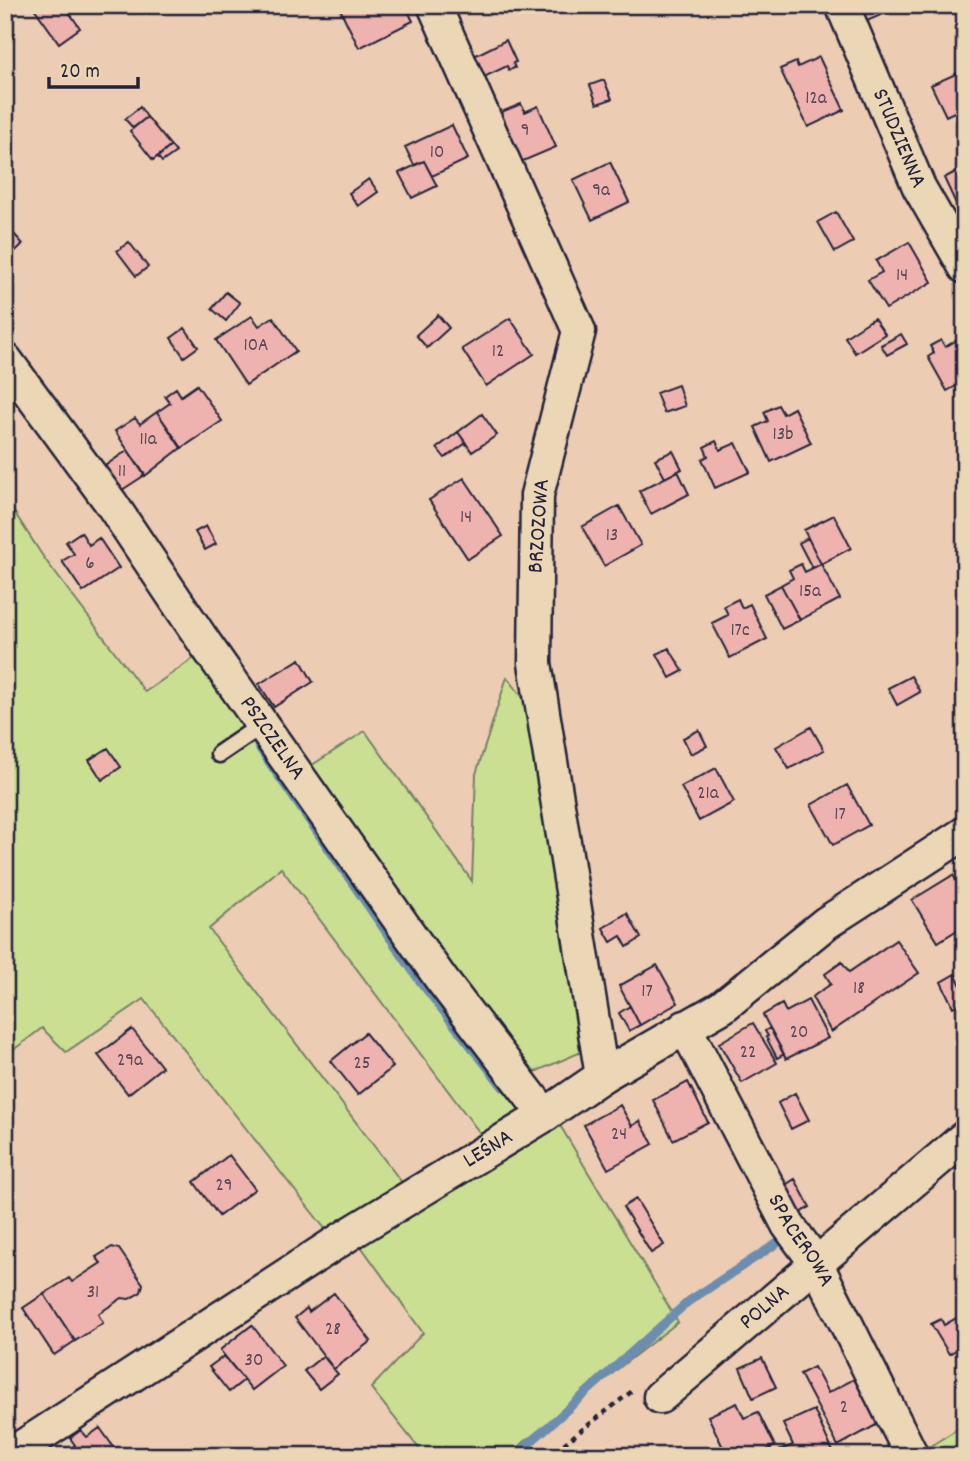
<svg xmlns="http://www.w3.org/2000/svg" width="970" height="1461" font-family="Dekko,sans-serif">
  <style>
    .green { fill: #cbdf93; stroke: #768067; stroke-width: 2 }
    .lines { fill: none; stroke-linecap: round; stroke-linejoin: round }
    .stream { stroke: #6c8daf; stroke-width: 9 }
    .building { fill: #eeb3ae; stroke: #22223b; stroke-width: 2 }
    .service-casing { stroke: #22223b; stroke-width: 21 }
    .minor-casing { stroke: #22223b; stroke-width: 37 }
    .path { stroke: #22223b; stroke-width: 4.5; stroke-dasharray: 5 5; stroke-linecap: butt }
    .service { stroke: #ebd6b5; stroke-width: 16 }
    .minor { stroke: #ebd6b5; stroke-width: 32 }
    .labels { text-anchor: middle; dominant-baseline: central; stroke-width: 5; stroke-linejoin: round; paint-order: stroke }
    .number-label { font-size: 19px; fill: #554658 }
    .street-label { font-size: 23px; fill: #22223b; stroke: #ebd6b5 }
  </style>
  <rect width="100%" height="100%" fill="#ecccb3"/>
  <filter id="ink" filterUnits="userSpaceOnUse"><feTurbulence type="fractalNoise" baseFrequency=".0143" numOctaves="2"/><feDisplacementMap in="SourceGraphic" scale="14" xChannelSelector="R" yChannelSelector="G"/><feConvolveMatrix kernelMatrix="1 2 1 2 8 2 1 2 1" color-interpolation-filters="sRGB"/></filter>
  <g filter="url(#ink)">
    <path class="green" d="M5 498 44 558 145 692 200 654 523 1109 521 1116 485 1140 281 868 209 929 406 1188 330 1235 144 999 66 1052 42 1028 8 1054 5 1051Z
      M507 677 534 712 586 1050 530 1074 306 769 365 731 472 881 476 774Z
      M555 1117 678 1322 506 1456H425L371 1388 423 1333 358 1242Z
      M965 1424V1456H930L926 1449Z"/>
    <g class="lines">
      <path class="stream" d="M258 746 419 980 503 1087
        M515 1456 689 1301 782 1240"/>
    </g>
    <path class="building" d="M32 5H64L80 28 59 43Z
      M338 5H405L413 21 359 48Z
      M861 5H904L867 21Z
      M506 40 516 62 513 63 515 68 509 70 507 66 482 78 472 57Z
      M819 57 844 110 808 127 780 69 796 62 798 67Z
      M960 72 965 82V107L946 116 931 85Z
      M604 80 612 99 597 104 590 85Z
      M521 104 525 112 538 106 556 147 516 164 494 115Z
      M140 107 147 117 133 128 125 119Z
      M147 117 171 146 153 160 130 131Z
      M452 125 468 159 432 176 424 161 414 165 405 147Z
      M171 146 176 152 162 162 158 157Z
      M424 161 437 186 412 198 399 173Z
      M610 162 629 202 592 220 573 180Z
      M965 167V223L944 178Z
      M369 179 378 192 358 206 349 193Z
      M836 212 853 242 835 252 818 222Z
      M5 224 23 244 8 258 5 255Z
      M129 242 148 267 136 276 117 251Z
      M909 242 932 282 886 309 868 280 882 272 876 261Z
      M226 292 240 303 226 321 212 309Z
      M438 315 449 328 427 348 416 335Z
      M252 316 259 326 273 317 296 351 246 385 216 340Z
      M510 318 534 354 486 386 462 349Z
      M874 318 885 334 855 353 845 337Z
      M185 328 198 347 184 357 171 338Z
      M901 334 907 344 887 355 881 345Z
      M964 336 965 381 947 391 928 357 934 353 930 346 941 340 945 347Z
      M197 385 222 421 182 448 157 412 170 403 165 396 176 388 181 396Z
      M678 385 685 406 664 413 656 393Z
      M778 405 783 414 794 408 811 443 771 462 755 427 768 421 764 412Z
      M157 412 181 448 145 476 115 431 135 418 140 424Z
      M482 414 497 435 472 452 458 432Z
      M458 432 466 443 445 458 437 448Z
      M716 441 720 450 736 443 750 472 715 488 702 459 708 456 704 447Z
      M128 450 145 475 116 494 99 470Z
      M673 451 682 469 665 478 655 459Z
      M678 471 689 494 651 514 639 491Z
      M464 478 503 536 468 559 429 500Z
      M619 506 641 545 604 566 582 527Z
      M834 515 851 548 821 564 804 530Z
      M206 526 216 544 205 550 195 532Z
      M81 532 89 545 99 538 119 568 83 592 62 561 74 554 66 542Z
      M808 538 821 564 812 568 799 543Z
      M801 564 805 572 821 564 840 599 800 620 781 585 793 578 789 570Z
      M781 585 800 620 782 629 764 594Z
      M738 599 742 608 750 604 767 639 730 658 712 623 728 615 724 606Z
      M669 648 683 671 670 678 657 654Z
      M300 659 313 682 274 707 259 684Z
      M911 676 920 692 897 705 888 688Z
      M811 727 824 750 789 769 776 747Z
      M699 730 707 746 691 754 683 738Z
      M108 748 121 767 102 780 89 760Z
      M716 768 734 802 699 821 681 787Z
      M847 785 869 825 833 845 811 805Z
      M953 875 965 895V925L938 942 912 900Z
      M627 913 641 938 627 947 621 936 611 942 603 928Z
      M896 940 919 973 831 1032 812 997 831 984 825 974 842 962 849 972Z
      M657 965 678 1003 640 1025 619 986Z
      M955 974 965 993V1001L953 1007 941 982Z
      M808 1000 828 1038 786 1059 763 1015 782 1004 786 1012Z
      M630 1006 640 1025 629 1031 619 1013Z
      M753 1023 777 1063 742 1083 719 1043Z
      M770 1028 784 1054 777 1058 766 1037 768 1036 765 1031Z
      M132 1029 162 1067 128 1094 98 1055Z
      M365 1033 393 1067 358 1095 331 1061Z
      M688 1082 708 1122 673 1140 653 1100Z
      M795 1093 809 1120 791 1129 778 1103Z
      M620 1105 632 1126 640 1121 653 1144 608 1169 584 1125Z
      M229 1155 255 1189 219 1216 194 1182Z
      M795 1179 810 1207 798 1214 782 1187Z
      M636 1199 664 1245 651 1253 623 1207Z
      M112 1247 119 1249 143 1284 141 1292 129 1299 122 1298 98 1314 103 1323 75 1341 44 1294 69 1278 72 1282 101 1263 96 1257Z
      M334 1293 371 1341 334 1369 295 1318 307 1308 309 1312Z
      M44 1294 75 1341 54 1355 23 1308Z
      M965 1313V1345L949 1354 931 1324 941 1319 944 1325Z
      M252 1325 283 1366 252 1390 220 1350Z
      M224 1356 244 1380 229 1392 209 1367Z
      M323 1356 338 1374 319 1389 304 1371Z
      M762 1358 776 1387 753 1398 740 1368Z
      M814 1367 828 1393 854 1379 878 1424 838 1446 800 1374Z
      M737 1403 744 1418 758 1412 775 1446 754 1456H727L708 1416Z
      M814 1410 835 1456H780L778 1451 793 1445 783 1424Z
      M100 1428 120 1456H62L75 1445 70 1438 81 1430 87 1437Z"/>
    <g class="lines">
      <defs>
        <path id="service" d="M219 754 263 724"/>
        <g id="minor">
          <path d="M434 5 579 331 537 495 535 663 602 1076"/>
          <path id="s1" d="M842 5 919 187 965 267"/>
          <path id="s2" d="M5 359 111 503 204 642 441 979 545 1115"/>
          <path id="s3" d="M685 1027 788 1225 816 1263 912 1456"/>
          <path id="s4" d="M660 1397 965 1137"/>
          <path id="s5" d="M8 1456 351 1233 545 1115 602 1076 722 1007 826 923 965 833"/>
        </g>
      </defs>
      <use href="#service" class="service-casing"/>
      <use href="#minor" class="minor-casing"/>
      <path class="path" d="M548 1456 631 1392"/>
      <use href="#service" class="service"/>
      <use href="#minor" class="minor"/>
    </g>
  </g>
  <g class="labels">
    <g class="number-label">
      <text x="816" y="99">12a</text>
      <text x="525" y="131">9</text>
      <text x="437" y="153">10</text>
      <text x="601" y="191">9a</text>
      <text x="902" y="276">14</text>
      <text x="256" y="346">10A</text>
      <text x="498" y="352">12</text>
      <text x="783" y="435">13b</text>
      <text x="148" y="440">11a</text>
      <text x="122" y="472">11</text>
      <text x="466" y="518">14</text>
      <text x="612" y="536">13</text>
      <text x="90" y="564">6</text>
      <text x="810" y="592">15a</text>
      <text x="740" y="631">17c</text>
      <text x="708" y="794">21a</text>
      <text x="840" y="815">17</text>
      <text x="859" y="989">18</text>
      <text x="647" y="992">17</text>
      <text x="799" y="1033">20</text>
      <text x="748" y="1053">22</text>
      <text x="130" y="1061">29a</text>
      <text x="362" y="1064">25</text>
      <text x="619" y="1135">24</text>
      <text x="224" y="1186">29</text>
      <text x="93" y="1293">31</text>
      <text x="333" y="1330">28</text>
      <text x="254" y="1361">30</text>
      <text x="844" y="1408">2</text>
    </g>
    <g class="street-label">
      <text stroke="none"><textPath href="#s1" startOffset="145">STUDZIENNA</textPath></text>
      <text transform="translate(540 526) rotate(-86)">BRZOZOWA</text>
      <text stroke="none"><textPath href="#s2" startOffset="464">PSZCZELNA</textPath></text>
      <text stroke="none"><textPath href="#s5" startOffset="570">LEŚNA</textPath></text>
      <text stroke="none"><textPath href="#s3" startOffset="243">SPACEROWA</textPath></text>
      <text stroke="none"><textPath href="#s4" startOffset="138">POLNA</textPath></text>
    </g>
  </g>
  <rect width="970" height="1461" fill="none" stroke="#ebd6b5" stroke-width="28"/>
  <rect x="14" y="14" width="942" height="1433" fill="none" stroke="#22223b" stroke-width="2.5" filter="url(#ink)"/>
  <path d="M49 77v10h89v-10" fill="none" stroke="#22223b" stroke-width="3.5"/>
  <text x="60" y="77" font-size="21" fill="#22223b" stroke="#ebd6b5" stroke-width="5" paint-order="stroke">20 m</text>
</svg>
